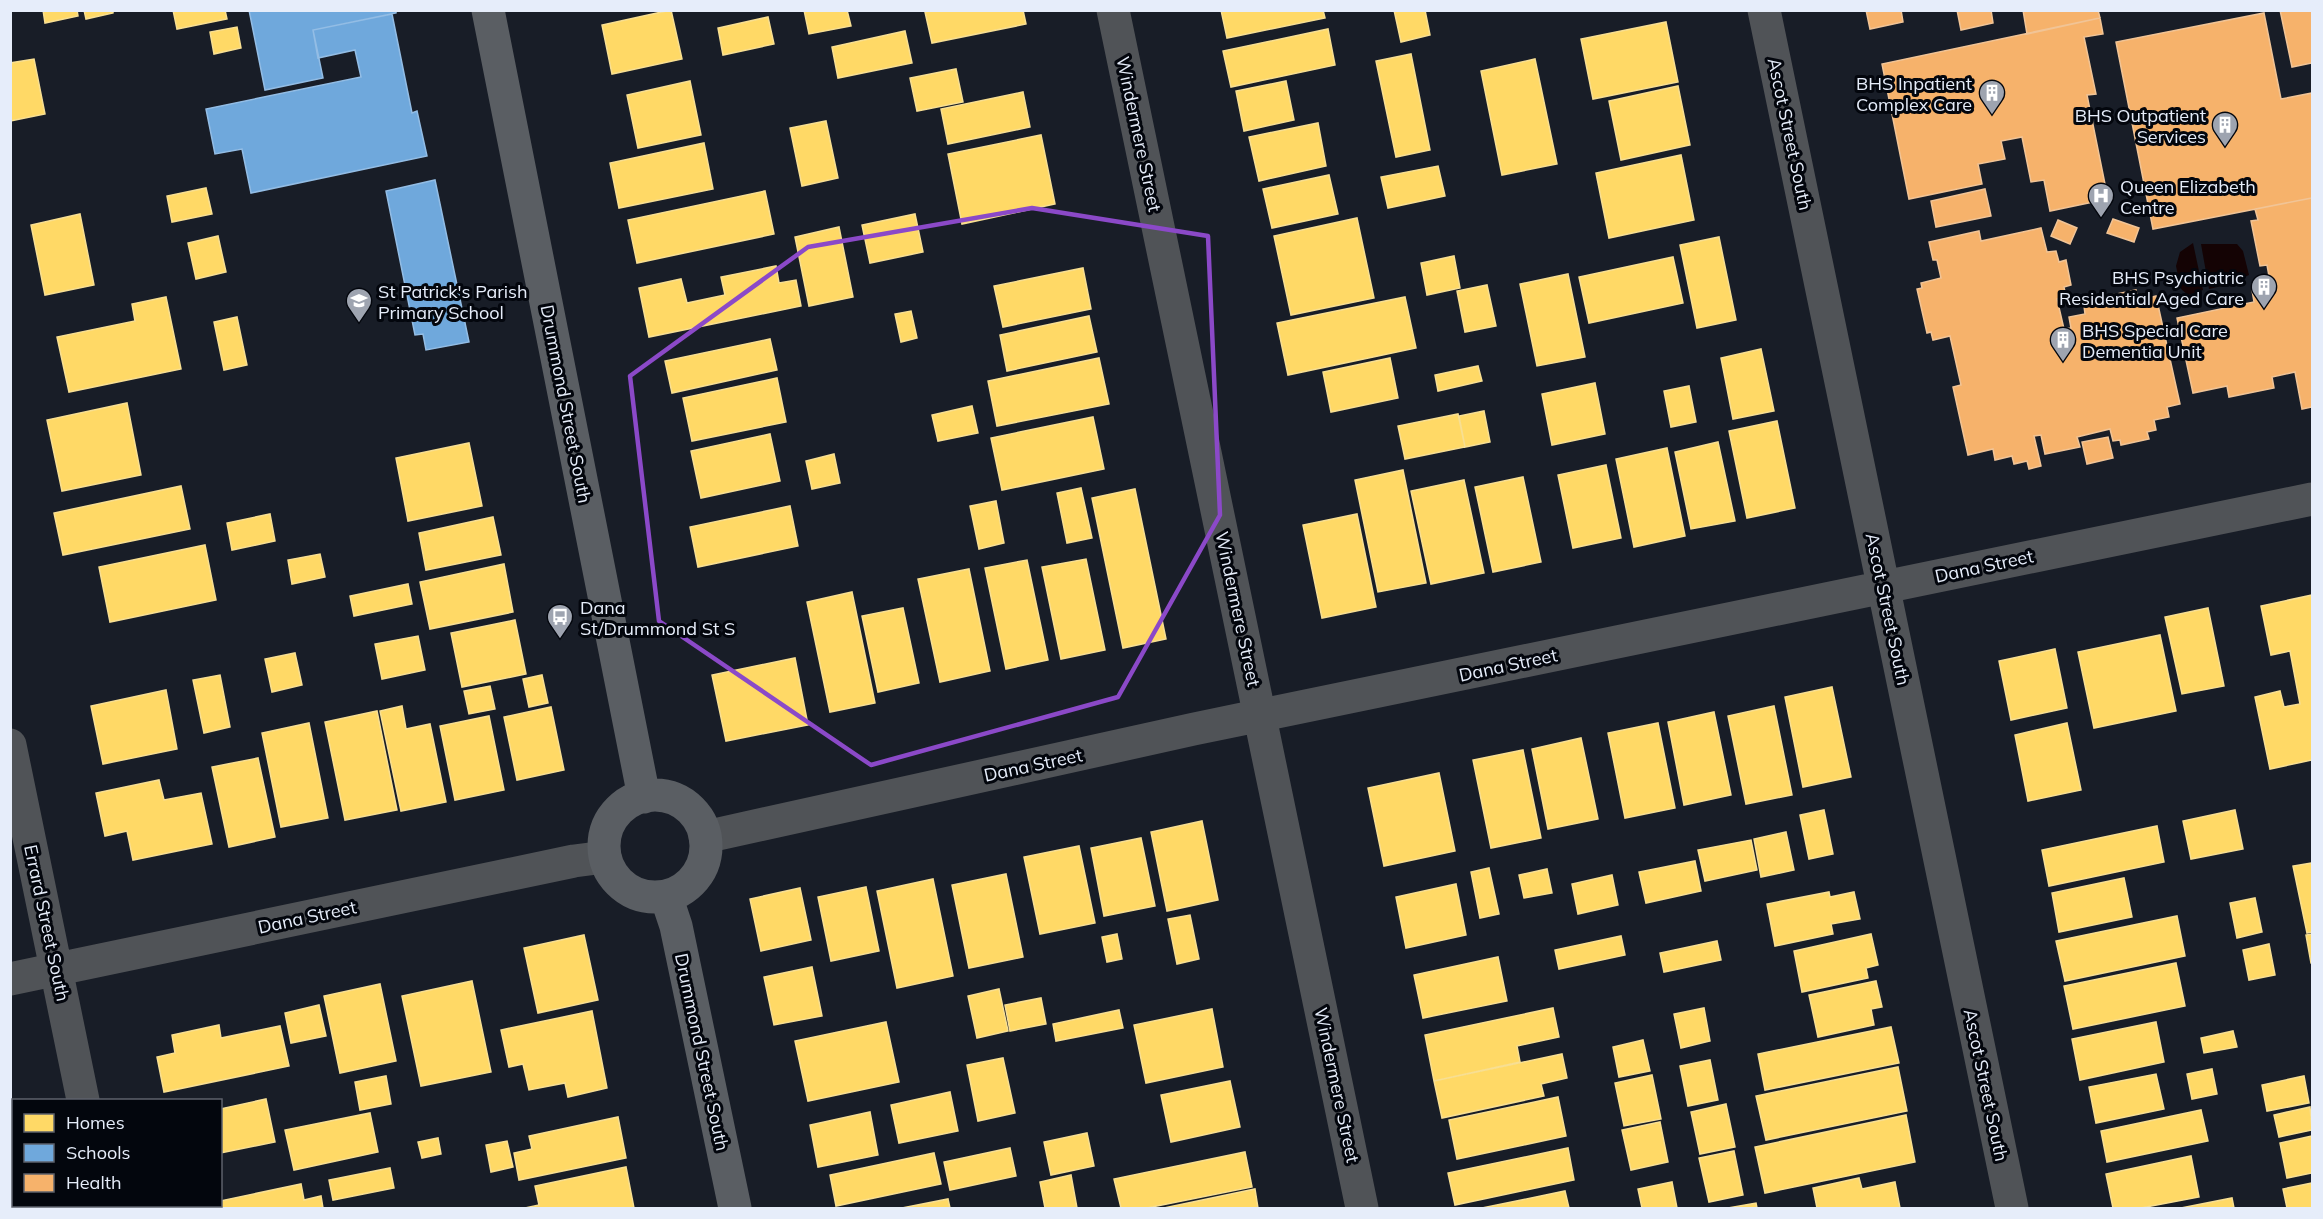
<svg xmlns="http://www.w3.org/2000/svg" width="2323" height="1219" font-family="Mulish,sans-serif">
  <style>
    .water { fill: #140304 }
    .homes { fill: #ffd966; stroke: #f8df92; stroke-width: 1.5 }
    .schools { fill: #6fa8dc; stroke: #93bde5; stroke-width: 1.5 }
    .health { fill: #f6b26b; stroke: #f1c496; stroke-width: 1.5 }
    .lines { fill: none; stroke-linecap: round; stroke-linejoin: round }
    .minor { stroke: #505357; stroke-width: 33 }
    .major { stroke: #5a5e63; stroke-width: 33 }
    .marked { fill: none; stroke: #8b49c8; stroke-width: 4.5; stroke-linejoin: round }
    .labels { text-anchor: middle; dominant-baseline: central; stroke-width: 6; stroke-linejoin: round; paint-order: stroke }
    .poi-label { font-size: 18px; fill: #e6edfa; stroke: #03060d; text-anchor: start }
    .street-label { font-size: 18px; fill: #e6edfa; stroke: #03060d }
  </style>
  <rect width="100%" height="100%" fill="#181d27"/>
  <path class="water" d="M2193 243 2203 290 2188 295 2181 289 2176 266 2180 252Z
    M2201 244H2237L2243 251 2249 275 2226 285 2209 289Z"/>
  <path class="homes" d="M43 10H77L78 16 45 23Z
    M84 10H113V13L86 19Z
    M173 10H225L227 19 177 29Z
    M671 10 682 59 612 74 602 25Z
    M804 10H847L851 26 809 34Z
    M932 10H1023L1026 24 932 43 925 12Z
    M1221 10H1323L1325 18 1227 38Z
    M1394 10H1425L1430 35 1401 42Z
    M768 17 774 44 723 55 718 28Z
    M1666 22 1678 82 1593 99 1581 39Z
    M237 27 241 48 214 54 210 32Z
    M1328 29 1335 65 1231 87 1223 51Z
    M905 31 912 63 838 78 832 47Z
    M1411 54 1430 150 1396 157 1376 61Z
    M34 59 45 114 10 121V63Z
    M1535 59 1557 164 1502 175 1481 71Z
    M956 69 963 102 917 111 910 78Z
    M690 81 701 135 638 148 627 95Z
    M1286 81 1294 120 1244 131 1236 91Z
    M1678 86 1690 145 1621 160 1609 101Z
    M1023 92 1030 127 948 144 941 109Z
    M826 121 838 178 802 186 790 128Z
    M1318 123 1326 166 1259 181 1249 137Z
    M1041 135 1055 204 962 224 948 154Z
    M704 143 713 189 619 208 610 163Z
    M1681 155 1694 220 1609 238 1596 173Z
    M1438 166 1445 196 1388 208 1381 177Z
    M1329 175 1338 214 1272 228 1263 189Z
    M206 188 212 214 172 222 167 196Z
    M765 191 774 234 637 263 628 220Z
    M80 214 94 285 45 295 31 225Z
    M915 214 923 252 870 263 862 225Z
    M1357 218 1374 298 1291 315 1274 236Z
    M839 227 853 297 809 306 795 237Z
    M218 236 226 272 196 279 188 243Z
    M1719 237 1736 320 1697 328 1680 245Z
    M1454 256 1460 288 1427 295 1421 263Z
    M1673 257 1683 303 1589 323 1579 277Z
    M776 266 779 283 796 280 801 306 649 337 639 288 681 279 687 303 725 295 721 277Z
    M1083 268 1091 309 1003 327 994 286Z
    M1568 274 1585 357 1537 366 1520 284Z
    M1487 285 1496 326 1465 332 1457 291Z
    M166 297 181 369 69 392 57 337 135 321 132 304Z
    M1405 297 1416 348 1288 375 1277 323Z
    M911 311 917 338 901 342 895 314Z
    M1089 316 1097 352 1007 371 1000 335Z
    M237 317 247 365 224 370 214 322Z
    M770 339 777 370 672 393 665 361Z
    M1761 349 1774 411 1733 419 1721 358Z
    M1099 358 1109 404 997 426 988 381Z
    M1390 358 1398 398 1331 412 1323 372Z
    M1478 366 1482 381 1438 391 1435 375Z
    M777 378 786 422 692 441 683 398Z
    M1595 383 1605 434 1552 445 1542 394Z
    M1689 386 1696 422 1671 427 1664 391Z
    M127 403 141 475 62 491 47 420Z
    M972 406 978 433 938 441 932 415Z
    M1484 411 1490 442 1465 447 1459 416Z
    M1458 414 1465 447 1405 459 1398 426Z
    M1093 417 1104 469 1002 490 991 438Z
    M1777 421 1795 508 1747 518 1729 431Z
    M770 434 780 481 701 498 691 451Z
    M1718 442 1735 521 1691 529 1675 452Z
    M469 443 482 506 408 521 396 458Z
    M1667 448 1685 536 1634 547 1616 459Z
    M834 454 840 483 812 489 806 461Z
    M1606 465 1621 538 1573 548 1558 475Z
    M1403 470 1426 583 1378 592 1355 480Z
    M1523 477 1541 562 1493 572 1475 487Z
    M1464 480 1484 573 1431 584 1411 491Z
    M181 486 190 529 63 555 54 513Z
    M1081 488 1092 538 1067 543 1057 493Z
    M1135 489 1166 639 1123 648 1092 498Z
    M996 501 1004 543 979 549 970 506Z
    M790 506 798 546 698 567 690 527Z
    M270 514 275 541 232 550 227 523Z
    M1357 514 1376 607 1322 618 1303 525Z
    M493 517 501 555 426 570 419 533Z
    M205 545 216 600 110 622 99 567Z
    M320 554 325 577 292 584 288 560Z
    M1086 559 1105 650 1061 659 1042 567Z
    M1027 560 1048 660 1006 669 985 568Z
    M504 564 513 612 430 629 420 582Z
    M969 569 990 671 940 682 918 579Z
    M408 584 412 604 354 616 350 596Z
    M852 592 875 703 830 712 807 602Z
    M2312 595V760L2270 769 2255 697 2280 691 2284 707 2300 704 2290 651 2271 655 2261 606Z
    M903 608 919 683 878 692 862 616Z
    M2208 608 2224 686 2182 694 2165 617Z
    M515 620 526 674 462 687 451 633Z
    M2160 635 2176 711 2094 728 2078 652Z
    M418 636 425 670 382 679 375 644Z
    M2055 649 2067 708 2011 720 1999 661Z
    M295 653 302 685 272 692 265 659Z
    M795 658 808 725 726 741 712 675Z
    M220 675 230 727 204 733 193 680Z
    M542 675 548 703 529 707 523 679Z
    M490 686 495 709 469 714 464 691Z
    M1832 687 1851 777 1803 787 1785 697Z
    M166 690 177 749 103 764 91 706Z
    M402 706 406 729 430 724 446 802 401 811 380 711Z
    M1774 706 1792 795 1746 804 1728 716Z
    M551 707 564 770 517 780 504 717Z
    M377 711 397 810 345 820 325 722Z
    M1714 712 1731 795 1684 805 1668 722Z
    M489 716 504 790 455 800 440 726Z
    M309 723 328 818 281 827 262 733Z
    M1658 723 1675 808 1625 818 1608 733Z
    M2067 723 2081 790 2028 801 2015 735Z
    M1581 738 1598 819 1548 829 1532 749Z
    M1523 750 1541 838 1491 848 1473 760Z
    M258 758 275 837 229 847 212 767Z
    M1439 773 1455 851 1384 866 1368 788Z
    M159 780 164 800 201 793 212 844 133 860 127 831 105 836 96 793Z
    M1824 810 1833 854 1809 859 1800 815Z
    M2235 810 2243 849 2191 859 2183 821Z
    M1202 821 1218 900 1167 911 1151 832Z
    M2157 826 2164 862 2049 886 2042 850Z
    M1786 832 1794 870 1761 877 1754 839Z
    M1141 838 1155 906 1104 916 1091 848Z
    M1751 840 1757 870 1705 881 1698 850Z
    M1079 846 1095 923 1040 934 1024 857Z
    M1695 861 1701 891 1646 903 1639 872Z
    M2312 863V932L2307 933 2293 866Z
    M1489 868 1499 914 1480 918 1471 872Z
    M1547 869 1552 893 1524 898 1519 875Z
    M1006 874 1023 957 969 968 952 885Z
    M1612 875 1618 905 1578 914 1572 884Z
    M2124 878 2132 917 2059 932 2052 893Z
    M933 879 953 976 897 988 877 891Z
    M1456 884 1466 935 1406 948 1396 897Z
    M866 887 879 951 831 961 818 897Z
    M800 888 811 940 761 951 750 899Z
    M1829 892 1830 897 1854 892 1860 919 1831 924 1833 934 1775 946 1767 904Z
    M2255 898 2262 932 2237 938 2230 903Z
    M1190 915 1199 959 1177 964 1168 919Z
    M2177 916 2185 956 2065 981 2056 941Z
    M1117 934 1122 959 1107 962 1102 937Z
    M1871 934 1878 965 1866 968 1868 978 1802 992 1794 951Z
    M2312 934V963H2311L2306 935Z
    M584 935 598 1000 538 1013 524 948Z
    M1621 936 1625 955 1559 969 1555 950Z
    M1717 941 1721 960 1664 972 1660 953Z
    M2269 944 2275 975 2249 980 2243 950Z
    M1498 957 1507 1001 1423 1018 1414 975Z
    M2176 963 2185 1006 2073 1029 2064 986Z
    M812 967 822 1016 774 1025 764 977Z
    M472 981 491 1072 421 1086 402 996Z
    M1876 981 1882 1007 1871 1009 1874 1025 1818 1037 1809 995Z
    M380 984 396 1061 340 1073 324 996Z
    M999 989 1008 1031 977 1038 968 996Z
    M1041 998 1046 1024 1010 1031 1005 1005Z
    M319 1005 326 1036 291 1043 285 1013Z
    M1553 1008 1559 1037 1517 1046 1520 1062 1434 1081 1425 1035Z
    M1704 1008 1710 1041 1681 1048 1674 1014Z
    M1212 1009 1223 1067 1146 1083 1134 1025Z
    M1119 1010 1123 1028 1056 1041 1053 1024Z
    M592 1011 607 1088 568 1097 565 1083 529 1090 523 1064 509 1067 501 1030Z
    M886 1022 899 1082 808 1101 795 1041Z
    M2156 1022 2164 1062 2080 1080 2072 1039Z
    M219 1025 221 1038 280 1026 289 1066 164 1092 157 1057 175 1053 172 1035Z
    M1891 1027 1899 1063 1765 1090 1758 1054Z
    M2233 1031 2237 1047 2204 1053 2201 1038Z
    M1643 1040 1650 1071 1619 1077 1613 1047Z
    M1562 1054 1567 1078 1541 1084 1544 1096 1442 1118 1434 1081Z
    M1003 1058 1015 1113 978 1121 967 1065Z
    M1710 1060 1718 1100 1688 1106 1680 1066Z
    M1898 1067 1907 1111 1766 1140 1756 1096Z
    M2212 1069 2217 1094 2192 1099 2187 1074Z
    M2156 1074 2164 1109 2096 1123 2089 1087Z
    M1652 1075 1661 1119 1624 1126 1615 1083Z
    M386 1076 391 1104 360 1110 355 1082Z
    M2304 1076 2309 1103 2267 1111 2262 1085Z
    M1230 1081 1240 1127 1171 1142 1161 1095Z
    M950 1092 958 1131 899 1143 891 1105Z
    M1558 1097 1566 1136 1457 1159 1449 1120Z
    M266 1099 275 1142 220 1153V1109Z
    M1726 1104 1735 1147 1700 1154 1691 1112Z
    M2310 1107 2312 1130 2279 1137 2274 1115Z
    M2201 1110 2208 1141 2107 1162 2101 1131Z
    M870 1112 878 1155 818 1167 810 1125Z
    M370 1113 378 1152 294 1170 285 1130Z
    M1906 1115 1915 1162 1765 1193 1755 1147Z
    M618 1117 626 1158 519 1180 514 1153 532 1149 529 1136Z
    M1660 1122 1668 1162 1631 1170 1622 1130Z
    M1087 1133 1094 1166 1051 1175 1044 1142Z
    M2312 1136V1173L2287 1178 2280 1143Z
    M438 1138 441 1154 422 1158 418 1142Z
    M507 1141 513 1167 491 1172 486 1145Z
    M1010 1148 1016 1176 950 1190 944 1162Z
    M1568 1148 1574 1180 1455 1205 1448 1173Z
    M1734 1151 1743 1195 1709 1202 1699 1158Z
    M1245 1152 1252 1187 1147 1208H1121L1114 1179Z
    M934 1153 941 1184 836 1206 830 1175Z
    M2191 1156 2199 1197 2141 1208H2113L2106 1174Z
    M626 1167 634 1208H525L539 1205 535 1186Z
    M390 1168 394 1188 333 1200 329 1180Z
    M10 1174 14 1206H17L18 1208H10Z
    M1071 1175 1077 1208H1045L1040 1182Z
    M1859 1178 1862 1189 1895 1182 1900 1208H1817L1813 1188Z
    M1672 1182 1677 1208H1642L1638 1189Z
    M2312 1183V1208H2287L2283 1189Z
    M301 1184 304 1200 321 1196 323 1208H204L203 1206H220V1201Z
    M1255 1189 1258 1208H1164Z
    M1565 1191 1569 1208H1482Z
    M2232 1198 2234 1208H2181Z
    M948 1199 950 1208H902Z
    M1756 1203 1757 1208H1728Z"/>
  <path class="schools" d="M249 10H396V13L313 30 323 78 265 90Z
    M392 14 412 113 417 111 427 156 251 193 242 149 215 154 206 109 361 77 355 50 318 58 313 30Z
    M435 180 469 342 426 350 423 334 415 335 386 191Z"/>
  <path class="health" d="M1866 10H1901L1903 22 1870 29Z
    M1957 10H1991L1993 23 1961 30Z
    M2023 10H2098L2100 18 2027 34Z
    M2280 10H2312V63L2292 67Z
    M2264 13 2281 99 2312 93V198L2153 229 2116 42Z
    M2100 18 2103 34 2084 37 2096 94 2087 95 2108 199 2050 211 2044 180 2031 182 2022 137 2001 141 2005 159 1978 164 1982 184 1909 199 1882 64Z
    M1985 189 1991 216 1936 227 1931 201Z
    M2312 198V407L2302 409 2295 372 2272 377 2274 388 2229 397 2227 386 2193 393 2177 318 2254 302 2252 290 2271 287 2267 265 2260 266 2251 221 2258 220 2255 209Z
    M2113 219 2139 228 2134 242 2107 233Z
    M2058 220 2077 228 2070 244 2051 236Z
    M2041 228 2047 252 2056 251 2059 262 2066 260 2071 285 2064 287 2066 297 2057 299 2064 329 2071 328 2069 317 2085 314 2084 306 2094 304 2093 299 2136 290 2137 295 2144 294 2145 299 2156 296 2180 404 2167 407 2169 417 2154 420 2156 430 2147 432 2149 439 2121 445 2120 440 2113 441 2110 429 2077 437 2080 447 2045 454 2041 435 2034 436 2041 466 2029 469 2027 461 2014 464 2012 456 1995 460 1993 449 1968 455 1953 387 1961 385 1950 336 1933 340 1931 332 1927 333 1917 289 1922 288 1921 283 1941 278 1937 260H1933L1929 242 1979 231 1981 241Z
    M2108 437 2113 458 2087 464 2082 442Z"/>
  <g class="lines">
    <path class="minor" d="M1113 10 1362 1208
      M1764 10 2012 1208
      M10 745 83 1100
      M705 837 1194 729 2312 499
      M10 979 574 861 605 857
      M104 1206 105 1208"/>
    <path class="major" d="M488 10 644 797
      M604 846a51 51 0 1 1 102 0a51 51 0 1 1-102 0Z
      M666 896 676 926 735 1208"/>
  </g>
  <path class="marked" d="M1032 208 1208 236 1220 515 1118 697 871 765 659 621 630 376 808 247Z"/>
  <defs>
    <symbol id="building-pin" viewBox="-11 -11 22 30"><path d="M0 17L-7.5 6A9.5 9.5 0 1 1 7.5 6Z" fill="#9ea4b0" stroke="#03060d"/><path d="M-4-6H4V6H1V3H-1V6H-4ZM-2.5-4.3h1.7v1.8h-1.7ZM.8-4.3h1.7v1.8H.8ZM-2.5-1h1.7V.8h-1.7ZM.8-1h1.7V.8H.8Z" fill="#fff"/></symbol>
    <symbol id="hospital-pin" viewBox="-11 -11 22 30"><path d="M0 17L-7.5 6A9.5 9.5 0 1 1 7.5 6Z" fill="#9ea4b0" stroke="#03060d"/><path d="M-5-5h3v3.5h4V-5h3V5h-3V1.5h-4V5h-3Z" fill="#fff"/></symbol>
    <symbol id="school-pin" viewBox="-11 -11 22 30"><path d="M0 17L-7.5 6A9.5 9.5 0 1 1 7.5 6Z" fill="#9ea4b0" stroke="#03060d"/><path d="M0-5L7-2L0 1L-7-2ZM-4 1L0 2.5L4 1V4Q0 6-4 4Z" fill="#fff"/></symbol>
    <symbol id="bus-pin" viewBox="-11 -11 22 30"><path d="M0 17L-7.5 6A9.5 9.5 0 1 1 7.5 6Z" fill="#9ea4b0" stroke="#03060d"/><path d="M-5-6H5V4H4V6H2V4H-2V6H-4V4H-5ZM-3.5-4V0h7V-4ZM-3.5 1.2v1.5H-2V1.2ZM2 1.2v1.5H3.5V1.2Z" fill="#fff"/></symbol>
  </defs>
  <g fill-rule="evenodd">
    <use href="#building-pin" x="1977" y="78" width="30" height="40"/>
    <use href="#building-pin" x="2210" y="110" width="30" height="40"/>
    <use href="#hospital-pin" x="2086" y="181" width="30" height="40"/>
    <use href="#building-pin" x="2249" y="272" width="30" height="40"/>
    <use href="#school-pin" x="344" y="286" width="30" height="40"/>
    <use href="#building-pin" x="2048" y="325" width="30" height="40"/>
    <use href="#bus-pin" x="545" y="602" width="30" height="40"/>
  </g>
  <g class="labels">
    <g class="poi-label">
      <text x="1972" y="83" text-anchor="end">BHS Inpatient<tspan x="1972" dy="21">Complex Care</tspan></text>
      <text x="2206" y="115" text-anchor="end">BHS Outpatient<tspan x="2206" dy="21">Services</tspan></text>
      <text x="2120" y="186">Queen Elizabeth<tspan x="2120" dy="21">Centre</tspan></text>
      <text x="2244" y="277" text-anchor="end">BHS Psychiatric<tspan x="2244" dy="21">Residential Aged Care</tspan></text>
      <text x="378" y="291">St Patrick's Parish<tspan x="378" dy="21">Primary School</tspan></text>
      <text x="2082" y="330">BHS Special Care<tspan x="2082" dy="21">Dementia Unit</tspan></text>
      <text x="580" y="607">Dana<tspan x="580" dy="21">St/Drummond St S</tspan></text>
    </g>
    <g class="street-label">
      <text transform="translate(1139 134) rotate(78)">Windermere Street</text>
      <text transform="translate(1790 134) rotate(78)">Ascot Street South</text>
      <text transform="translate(566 404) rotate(79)">Drummond Street South</text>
      <text transform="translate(1984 566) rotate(-12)">Dana Street</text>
      <text transform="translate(1238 609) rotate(78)">Windermere Street</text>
      <text transform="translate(1888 609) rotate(78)">Ascot Street South</text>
      <text transform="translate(1508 665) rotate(-12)">Dana Street</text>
      <text transform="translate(1033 765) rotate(-12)">Dana Street</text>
      <text transform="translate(307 917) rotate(-12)">Dana Street</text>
      <text transform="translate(47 923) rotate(78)">Errard Street South</text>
      <text transform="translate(702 1052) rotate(78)">Drummond Street South</text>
      <text transform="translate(1337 1085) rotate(78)">Windermere Street</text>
      <text transform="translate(1986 1085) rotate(78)">Ascot Street South</text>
    </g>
  </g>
  <rect width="2323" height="1219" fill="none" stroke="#e6edfa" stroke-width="24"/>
  <rect x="12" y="1099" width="210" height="108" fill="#03060d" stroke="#5e626c" stroke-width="1.5"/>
  <rect x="24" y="1114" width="30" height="18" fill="#ffd966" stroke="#5e626c" stroke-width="1.5"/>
  <text x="66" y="1129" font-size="18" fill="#e6edfa">Homes</text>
  <rect x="24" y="1144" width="30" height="18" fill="#6fa8dc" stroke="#5e626c" stroke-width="1.5"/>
  <text x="66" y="1159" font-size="18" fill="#e6edfa">Schools</text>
  <rect x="24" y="1174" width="30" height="18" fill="#f6b26b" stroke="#5e626c" stroke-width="1.5"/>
  <text x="66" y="1189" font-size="18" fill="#e6edfa">Health</text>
</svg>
